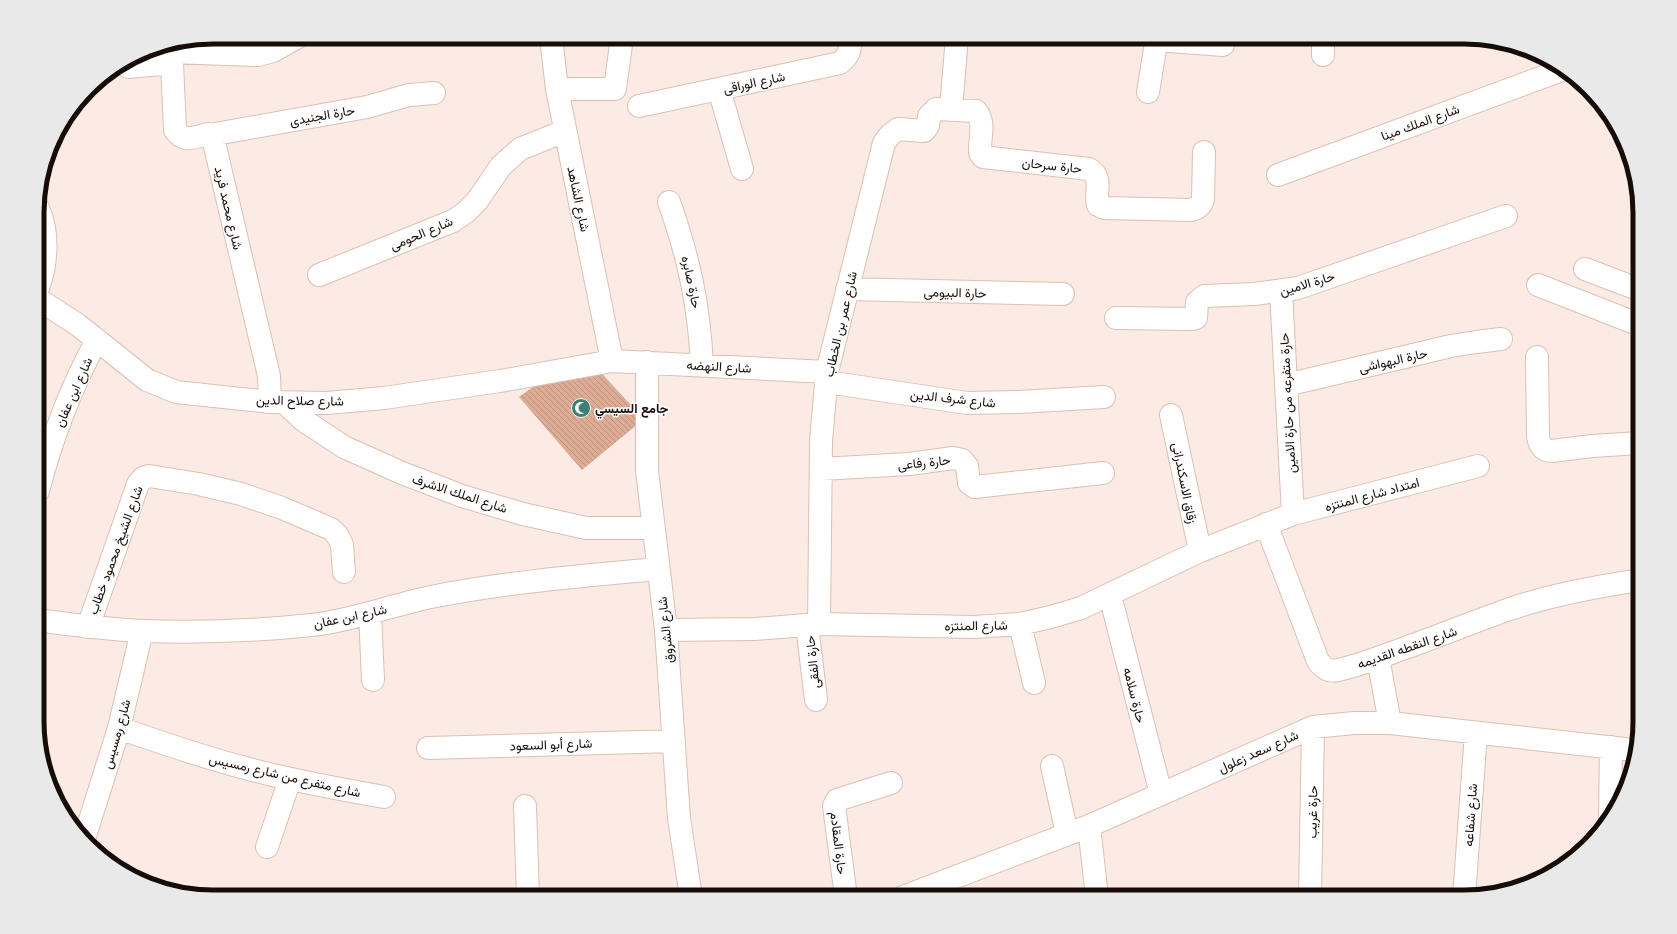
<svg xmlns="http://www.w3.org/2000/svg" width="1677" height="934" font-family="'Open Sans',Vazirmatn,sans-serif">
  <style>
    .building { fill: url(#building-back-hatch) }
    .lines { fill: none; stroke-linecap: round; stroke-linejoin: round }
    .street-casing { stroke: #dac0b3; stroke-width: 24 }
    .street { stroke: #fff; stroke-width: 22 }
    .labels { text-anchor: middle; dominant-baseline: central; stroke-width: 3; stroke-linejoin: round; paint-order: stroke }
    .street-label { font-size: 13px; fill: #160d09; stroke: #fcfcfc }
    .poi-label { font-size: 13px; font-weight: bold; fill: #160d09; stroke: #fcfcfc; text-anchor: start }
    .rim { fill: none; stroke: #160d09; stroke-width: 5 }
  </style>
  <defs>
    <pattern id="building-back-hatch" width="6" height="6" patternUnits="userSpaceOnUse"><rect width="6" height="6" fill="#dcac95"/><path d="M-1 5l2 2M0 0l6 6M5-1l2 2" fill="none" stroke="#bc937f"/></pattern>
  </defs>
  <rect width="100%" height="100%" fill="#fcebe4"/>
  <path class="building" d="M590 361 644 419 582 470 519 397 556 370Z"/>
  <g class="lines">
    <defs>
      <path id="street" d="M551 37 557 89 612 361
        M1323 37V55
        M1156 40 1223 45
        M169 46 172 63 175 130C183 143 195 137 208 134L213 138 269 376 270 402
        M170 52 258 55 273 51 298 37
        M128 67 172 63
        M557 89H615L622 37
        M719 89 742 169
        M1148 92 1157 37
        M639 106 840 63C850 55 850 50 851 37
        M951 109 957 37
        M210 135 367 107 409 95 434 93
        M1278 175 1562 70
        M669 202C689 258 699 305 702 365
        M38 208C49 233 47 263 38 288
        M1585 269 1640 290
        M319 275 453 221 466 212 477 201 501 166 520 149 565 131
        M1538 285 1640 325
        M847 289 1063 294
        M1281 291 1293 514
        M38 299 78 325 147 380 176 392 270 402 327 403 384 398 500 381 612 361 827 372
        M1116 318 1192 319 1196 318 1197 302 1204 296 1254 294 1298 288 1506 216
        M1537 357 1538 436C1539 444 1542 451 1552 451L1592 446 1640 443
        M647 362V471L666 630 679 818 691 897
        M827 382 967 403 1019 402 1104 397
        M1286 385 1451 346 1476 342 1501 339
        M285 403 303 420 344 447 402 473 462 496 523 514 586 528H653
        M1171 415 1200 551
        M821 469 909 464 953 458 962 460 967 466 969 483 975 487 1103 473
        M38 491C52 437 70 389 97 340
        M1266 524 1318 661C1323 668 1329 672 1338 670 1361 665 1383 656 1405 648 1439 636 1473 622 1507 610 1550 595 1594 587 1640 580
        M1110 595 1161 794
        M370 613 373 680
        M38 620C73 625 107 629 142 631 198 633 255 631 311 625 351 621 392 605 431 597 506 582 582 576 658 569
        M819 624 821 441 827 372 884 143 890 135 898 129 924 131 928 126 929 116 936 109 976 111C986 123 979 139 980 153L983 157 1089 169C1104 178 1094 192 1098 205L1104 208 1191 210C1198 208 1201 206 1203 199L1204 152
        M1020 624 1034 683
        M807 625 816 700
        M88 627 138 484 143 478 149 476 199 484 241 494 282 508 331 529 338 536 342 545 344 572
        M666 630 755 629 819 624 974 627 1020 624 1051 617 1081 608 1200 551 1293 514 1478 466
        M1378 658 1390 723
        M119 728C162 743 205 758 249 769 294 781 339 789 384 797
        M428 748 674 741
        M1052 766 1067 834
        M525 806 528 897
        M1610 816 1611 747
        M1089 826 1097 897
        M85 836 119 728 142 631
        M267 847 290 779
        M846 897 834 806 837 800 891 783
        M903 897 1089 826 1313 727 1354 723H1390L1634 750
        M1310 897 1313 727
        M1464 897 1476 733"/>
    </defs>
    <use href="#street" class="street-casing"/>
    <use href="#street" class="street"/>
  </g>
  <defs>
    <symbol id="mosque-disc" viewBox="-11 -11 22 22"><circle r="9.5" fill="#3c7f73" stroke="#fcfcfc"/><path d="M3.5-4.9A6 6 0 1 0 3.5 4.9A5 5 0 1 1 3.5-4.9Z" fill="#fff"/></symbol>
  </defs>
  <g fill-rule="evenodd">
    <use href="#mosque-disc" x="570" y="397" width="22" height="22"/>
  </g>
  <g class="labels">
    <g class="street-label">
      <text transform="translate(754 82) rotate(-12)">شارع الوراقى</text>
      <text transform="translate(322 115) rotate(-10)">حارة الجنيدى</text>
      <text transform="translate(1420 122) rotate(-20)">شارع الملك مينا</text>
      <text transform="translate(1052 165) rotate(6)">حارة سرحان</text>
      <text transform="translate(579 199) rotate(78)">شارع الشاهد</text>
      <text transform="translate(229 208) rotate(77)">شارع محمد فريد</text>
      <text transform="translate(421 233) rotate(-23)">شارع الحومى</text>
      <text transform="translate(692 282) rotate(78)">حارة صابره</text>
      <text transform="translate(1307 283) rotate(-16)">حارة الامين</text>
      <text transform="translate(955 292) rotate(1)">حارة البيومى</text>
      <text transform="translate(840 324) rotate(-77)">شارع عمر بن الخطاب</text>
      <text transform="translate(1393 360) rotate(-13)">حارة البهواشى</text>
      <text transform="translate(719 366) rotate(3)">شارع النهضه</text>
      <text transform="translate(73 392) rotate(-66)">شارع ابن عفان</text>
      <text transform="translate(953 398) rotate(6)">شارع شرف الدين</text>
      <text transform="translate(300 400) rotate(1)">شارع صلاح الدين</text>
      <text transform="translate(1287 403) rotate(-93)">حارة متفرعه من حارة الامين</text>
      <text transform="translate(924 462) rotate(-6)">حارة رفاعى</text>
      <text transform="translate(1185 483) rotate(79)">زقاق الاسكندرانى</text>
      <text transform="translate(460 493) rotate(18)">شارع الملك الاشرف</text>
      <text transform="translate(1372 494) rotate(-15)">امتداد شارع المنتزه</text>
      <text transform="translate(115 550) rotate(-70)">شارع الشيخ محمود خطاب</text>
      <text transform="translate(350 616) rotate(-12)">شارع ابن عفان</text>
      <text transform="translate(976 625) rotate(-1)">شارع المنتزه</text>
      <text transform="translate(665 630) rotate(-96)">شارع الشروق</text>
      <text transform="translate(1407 647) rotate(-19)">شارع النقطه القديمه</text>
      <text transform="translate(812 662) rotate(-96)">حارة الفقى</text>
      <text transform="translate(1135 695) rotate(76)">حارة سلامه</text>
      <text transform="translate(116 734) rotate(-74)">شارع رمسيس</text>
      <text transform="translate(551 744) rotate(-2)">شارع أبو السعود</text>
      <text transform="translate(1258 751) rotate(-24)">شارع سعد زعلول</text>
      <text transform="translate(285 775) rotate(13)">شارع متفرع من شارع رمسيس</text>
      <text transform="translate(1312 812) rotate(-89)">حارة غريب</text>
      <text transform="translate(1470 815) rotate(-86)">شارع شفاعه</text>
      <text transform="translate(839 843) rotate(83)">حارة المقادم</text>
    </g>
    <g class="poi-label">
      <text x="595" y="408">جامع السيسي</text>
    </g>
  </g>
  <path d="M0 0H1677V934H0ZM213 44H1464A169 169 0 0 1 1633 213V721A169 169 0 0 1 1464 890H213A169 169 0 0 1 44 721V213A169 169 0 0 1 213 44Z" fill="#eae9e9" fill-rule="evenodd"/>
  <path class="rim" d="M213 44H1464A169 169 0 0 1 1633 213V721A169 169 0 0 1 1464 890H213A169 169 0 0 1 44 721V213A169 169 0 0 1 213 44Z"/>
</svg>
